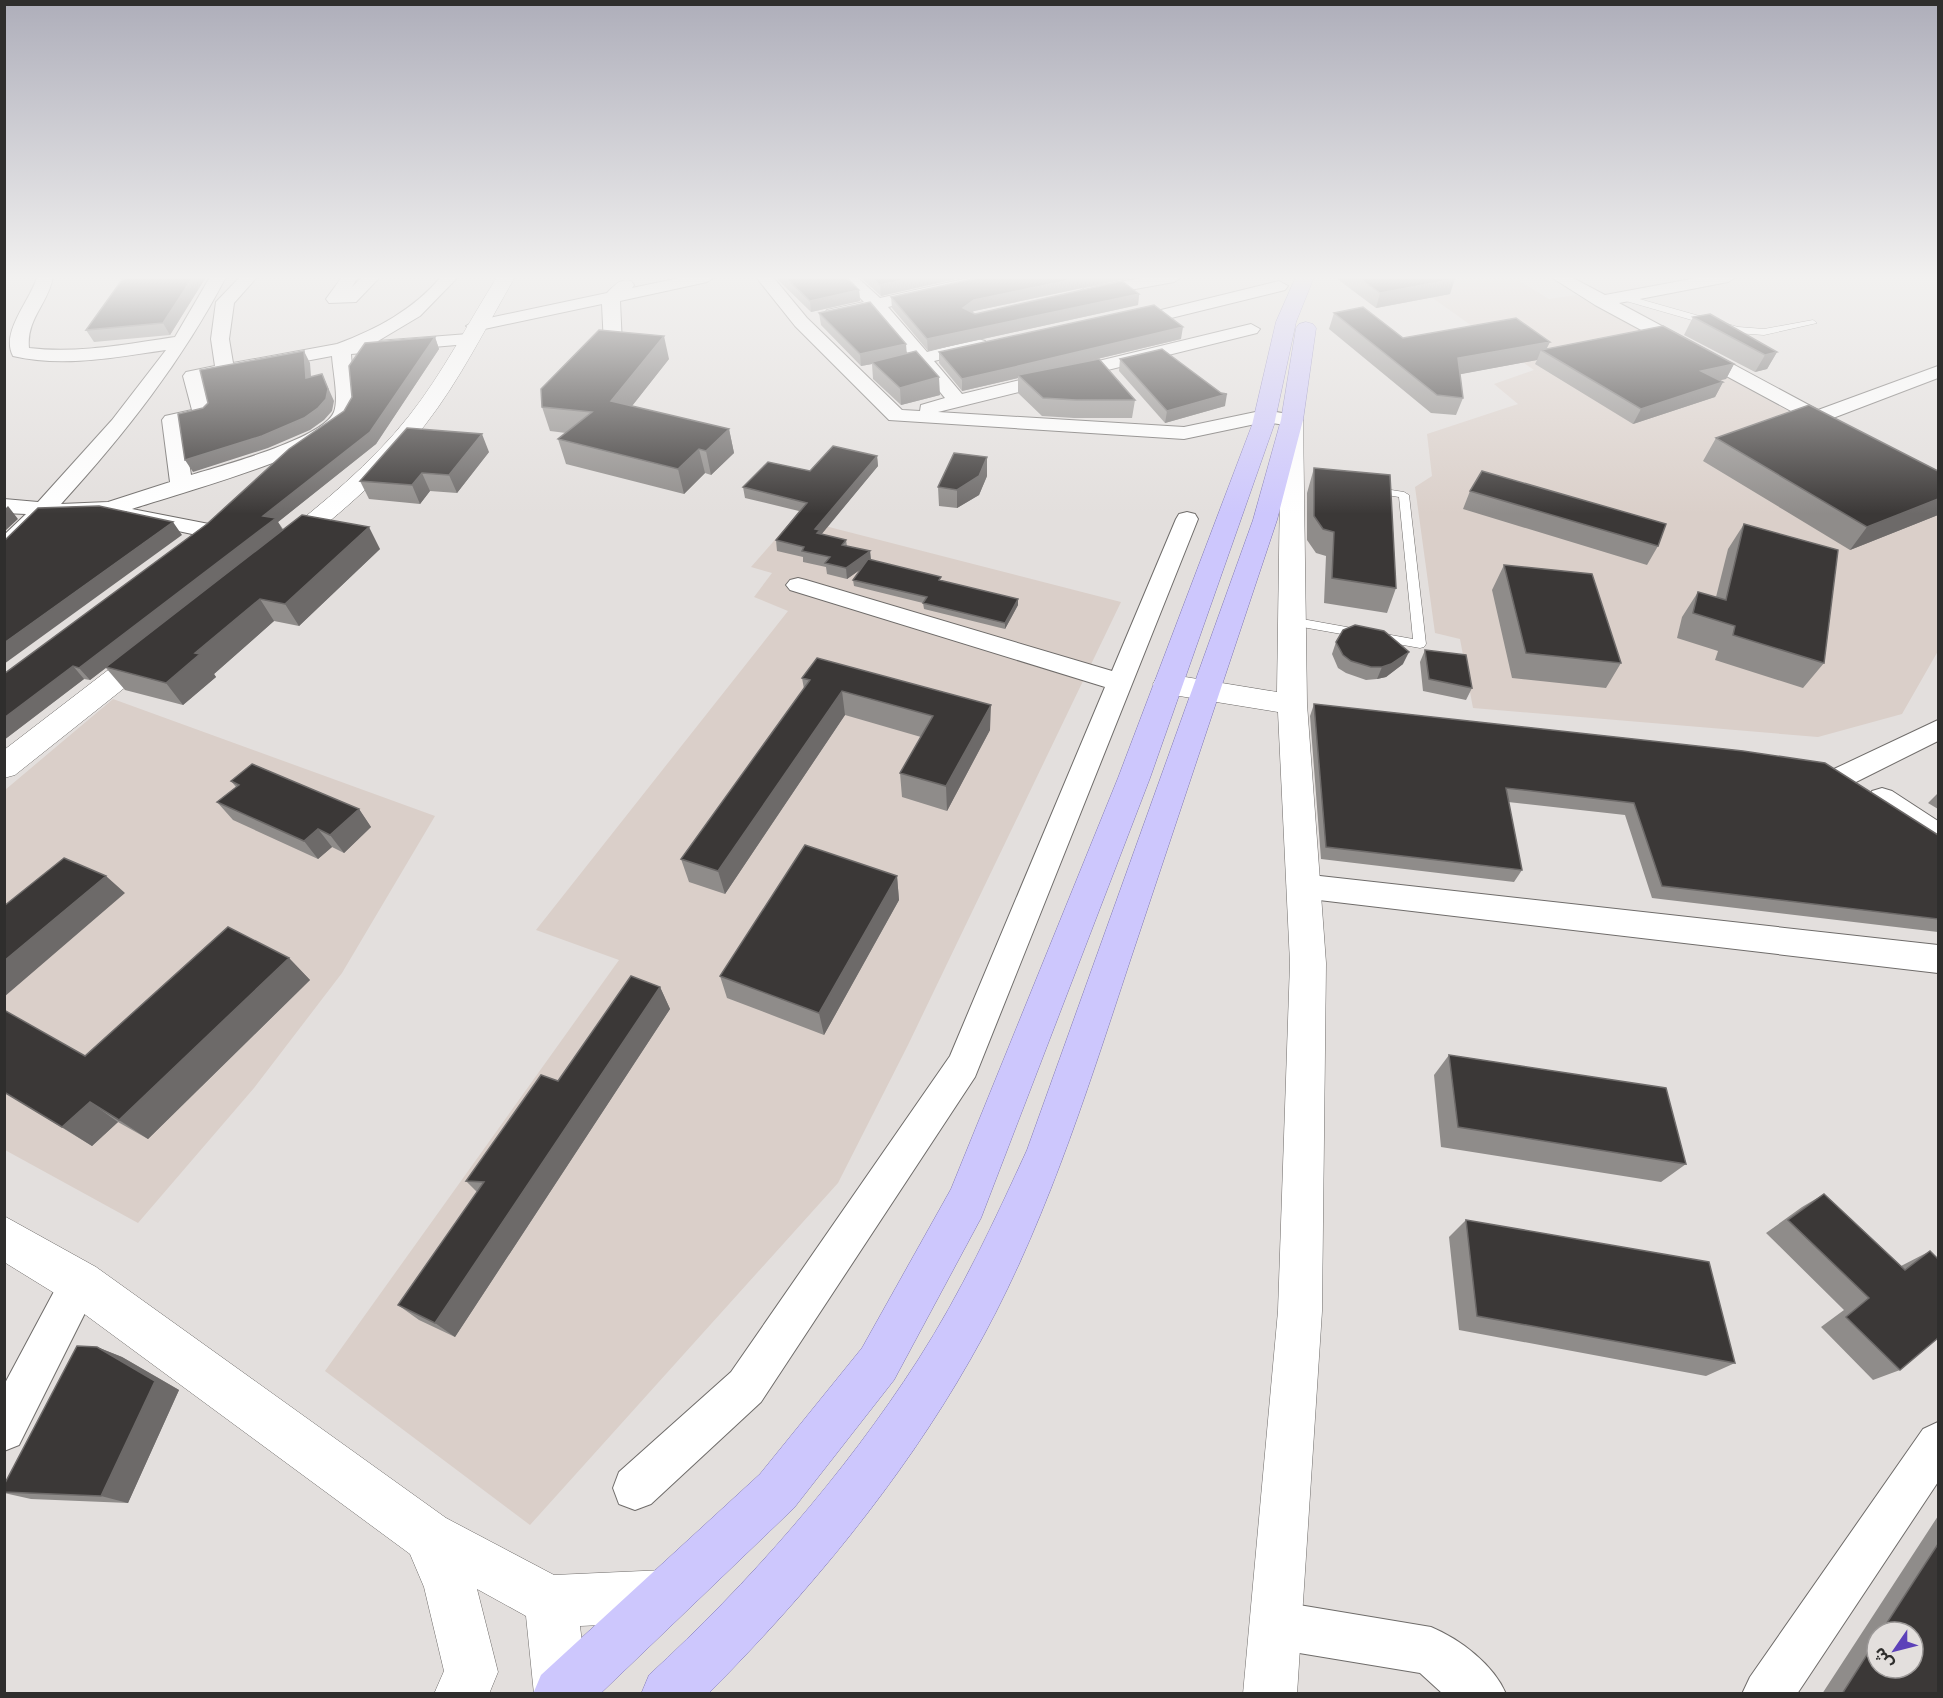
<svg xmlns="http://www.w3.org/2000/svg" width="1943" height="1698" font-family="'Asap Condensed','Noto Sans Arabic',sans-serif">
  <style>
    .built { fill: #dacfc9 }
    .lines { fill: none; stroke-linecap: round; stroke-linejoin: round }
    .service-casing { stroke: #6f6c6a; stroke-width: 1 }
    .minor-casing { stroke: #6f6c6a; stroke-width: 2 }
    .tertiary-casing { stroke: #6f6c6a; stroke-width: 1 }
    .primary-casing { stroke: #8079b4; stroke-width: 1 }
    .service { fill: #fff; fill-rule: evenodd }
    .minor { fill: #fff; fill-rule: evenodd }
    .tertiary { fill: #fff; fill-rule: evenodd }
    .primary { fill: #cdc7fd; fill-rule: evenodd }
    .wall { fill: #8f8c8a; fill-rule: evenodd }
    .shaded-wall { fill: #6d6a69 }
    .building { fill: #3b3837; stroke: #6d6a69; stroke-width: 1.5 }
  </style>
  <rect width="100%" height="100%" fill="#e3dfdd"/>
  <path class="built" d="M1403 277H1530L1518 280 1549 299 1576 295 1938 493V651L1902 714 1818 737 1473 708 1460 639 1435 633 1415 487 1432 476 1427 434 1518 404 1494 384 1534 370Z
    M794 518 1121 602 908 1045 838 1183 530 1525 325 1371 619 960 536 930 788 611 754 597 772 573 751 567Z
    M113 699 435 816 342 973 254 1088 138 1223 5 1150V790Z"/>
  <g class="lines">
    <defs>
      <path id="service" d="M1622 294 1738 327 1764 329 1813 320 1817 323 1764 335 1737 333 1619 299V295Z
        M1372 487 1404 492 1409 495 1426 644 1424 647 1420 648 1291 625 1285 621 1291 617 1413 639 1399 497 1368 492V488Z"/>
      <path id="minor" d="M37 277H53C48 304 26 319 29 348 78 354 127 344 175 337L210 277H226C182 361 125 434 61 504L108 502 170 482 162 420 165 416 192 410 183 376 186 372 215 366 211 339 216 302 240 277H257L234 303 229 339 233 363 337 344C377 329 413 310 441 277H458L420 316 378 341 468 334 477 339 468 344 351 354C352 375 360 402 349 421 331 452 171 496 132 509L214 525 217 530 214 535 206 537 127 520 124 515 127 511 110 516H49L12 553 4 555V535L26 514 4 513V499L38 502 112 420 166 350C117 357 63 368 13 356 0 332 31 300 37 277ZM332 356C333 372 339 398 334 412 323 439 220 466 191 475L183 424 210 418 213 414 204 380Z
        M342 277H358L352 287 362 277H380L356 302 329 303 326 299Z
        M684 277H715L707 282 620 301 622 345 613 351 604 345 602 304 475 331 466 326 475 321 607 293C615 285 619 279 631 281L634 285 632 288Z
        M756 277H773L807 318 902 410 920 411 921 405 945 398 918 365 884 374 877 372 875 368 877 364 910 356 872 310 833 319 827 318 824 314 827 310 864 302 840 277H857L880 298 973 277H1002L1000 281 888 307 927 352 978 339 985 341 987 345 985 349 934 361 962 394 1251 324 1260 329 1257 333 938 412 1184 427 1265 410 1299 416 1302 420 1299 424 1292 426 1265 422 1184 439 889 420 795 326Z
        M1147 277H1182L1174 282 1085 298 1076 293 1085 288Z
        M1551 277H1571L1605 295 1702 277H1736L1728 282 1619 303 1818 410 1938 366V378L1833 418 1845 427 1842 431H1828L1595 305Z
        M1279 281 1288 286 1285 290 1163 320 1154 315 1157 311Z
        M1187 512 1195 514 1198 519 975 1077 761 1402 651 1504 635 1510 619 1504 613 1488 619 1472 731 1372 950 1056 1105 687 790 590 786 585 790 580 798 578 806 580 1112 671 1176 519 1179 514Z
        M1938 720V741L1854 783 1844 786 1834 783 1830 776 1834 769Z
        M1882 788 1892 791 1938 821V846L1928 843 1872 807 1868 799 1872 791Z
        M1302 874 1938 945V973L1302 898 1291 895 1287 886 1291 877Z
        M80 1263 94 1269 100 1283 19 1445 4 1451V1385L66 1269Z
        M1938 1422V1482L1797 1694H1742L1750 1677 1923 1429Z
        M1275 1601 1431 1627C1460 1639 1494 1665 1506 1694H1443L1420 1673 1275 1649 1258 1642 1251 1625 1258 1608Z"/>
      <path id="tertiary" d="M497 277H515C486 327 460 380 425 425 396 463 361 495 325 525 310 538 295 556 275 551L271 546 275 541C323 503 371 464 409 416 443 373 468 323 497 277Z
        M1292 413 1300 415 1303 420 1307 704 1326 963 1322 1311 1297 1694H1243L1278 1311 1290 963 1278 712 1167 694 1157 691 1153 684 1157 677 1167 674 1277 692 1281 420 1284 415Z
        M152 642 162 644 166 651 162 658 15 775 4 778V750L142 644Z
        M4 1216 96 1267 446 1518 554 1575 665 1570 683 1578 691 1596 683 1614 665 1622 580 1626 588 1694H534L526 1616 477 1589 498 1672 489 1694H434L444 1671 424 1587 410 1554 64 1299 4 1262Z"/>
      <path id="primary" d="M1296 277H1314L1296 322 1274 425 1150 778 981 1218 894 1380 794 1508 600 1694H533L541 1675 760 1474 862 1348 951 1189 1118 778 1252 425 1276 322Z
        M1306 322 1313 324 1316 328 1303 420 1277 520C1228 667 1179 814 1130 961 1085 1097 1042 1235 970 1360 900 1483 807 1594 708 1694H641L649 1675C749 1583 844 1475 918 1360 961 1293 994 1222 1027 1150L1253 520 1281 420 1296 328 1299 324Z"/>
    </defs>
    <use href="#service" class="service-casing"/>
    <use href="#minor" class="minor-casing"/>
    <use href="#tertiary" class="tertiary-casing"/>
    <use href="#primary" class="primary-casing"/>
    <use href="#service" class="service"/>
    <use href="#minor" class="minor"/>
    <use href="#tertiary" class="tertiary"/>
    <use href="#primary" class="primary"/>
  </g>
  <path class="wall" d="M124 277H206L170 335 94 342 86 330Z
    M775 277H846L859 290 860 301 811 312Z
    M860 277H964L881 296Z
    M982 277H1134L974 311 971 312 975 314 1139 294 1138 305 928 351 892 308 891 297Z
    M1337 277H1452L1450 294 1376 308 1336 278Z
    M819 313 907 353 940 395 901 405 873 379 872 364 861 366 821 325Z
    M1334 313 1403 338 1547 348 1734 364 1726 379 1719 380 1723 382 1715 397 1633 424 1535 364 1537 360 1460 374 1463 398 1456 415 1431 413 1329 329Z
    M1693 317 1777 352 1767 369 1755 372 1684 335Z
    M435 337 439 349 376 444 278 522 283 529 380 549 299 626 274 621 214 674 216 677 183 705 125 690 106 668 90 680 84 679 4 740V674L207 524Z
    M1181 339 1093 360 1135 400 1132 418H1074L1042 416 1018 393V378L962 391 939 363V352Z
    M669 359 632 406 729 429 734 453 711 475 705 473 684 494 566 464 558 439 566 433 550 431 542 407Z
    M1120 359 1225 406 1165 423 1119 371Z
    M1716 438 1938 471V515L1850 550 1703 461Z
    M489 452 457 493 430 491 420 504 369 499 360 481Z
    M877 456 878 466 821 534 846 540 847 546 870 551 871 560 941 581 1018 605 1005 629 924 609 923 603 854 586 853 580 861 569 847 579 827 574 826 567 803 562V557L777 551 776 540 799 511 745 498 743 487Z
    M1314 468 1396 588 1387 613 1324 603 1326 556 1316 553 1307 540V493Z
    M987 476 979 495 957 508 939 506 938 487Z
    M1470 491 1658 546 1647 565 1463 509Z
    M1744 524 1824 663 1803 688 1715 660 1718 651 1677 638 1682 617 1698 592 1716 597 1728 549Z
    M1504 565 1621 663 1606 688 1512 678 1492 590Z
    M1336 642 1403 664 1386 677 1377 679 1366 680 1346 673 1338 668 1332 654Z
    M1425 650 1472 688 1466 700 1423 691 1420 662Z
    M802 678 990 730 947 811 902 797 900 773 921 737 845 715 725 894 689 882 681 859 804 689Z
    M1314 704 1938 835V932L1652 898 1625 815 1508 802 1522 870 1514 882 1321 859 1310 716Z
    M231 781 359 809 371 827 344 853 332 847 318 859 233 820 217 802 236 787Z
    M1938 793V809L1928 803Z
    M897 876 899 900 824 1035 727 998 720 976Z
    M289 958 310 980 148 1139 118 1122 92 1146 4 1092V1010L85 1056Z
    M660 987 670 1009 455 1337 419 1320 398 1305 477 1192 466 1181 558 1081Z
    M1449 1055 1686 1164 1661 1182 1441 1147 1434 1075Z
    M1824 1194 1901 1266 1930 1251 1900 1370 1873 1380 1821 1327 1844 1310 1766 1233 1802 1207Z
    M1466 1220 1735 1363 1706 1376 1459 1330 1449 1237Z
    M97 1347 122 1357 179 1390 128 1503 31 1499 4 1493Z
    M1938 1516V1694H1822ZM1877 1632H1913L1877 1668Z"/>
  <path class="shaded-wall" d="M193 277H206L170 335 163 323Z
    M916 277H964L881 296 880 285Z
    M1084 277H1134L974 311 963 319V308L974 300Z
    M1455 279 1450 294 1376 308 1380 293Z
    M859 290 860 301 811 312 810 301Z
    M1139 294 1138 305 928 351 927 339Z
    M1183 327 1181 339 1021 377 1018 375V378L962 391V379Z
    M664 336 669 359 617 425 611 401Z
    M435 337 439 349 376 444 278 522 283 531 90 680 79 668 263 516Z
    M1550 342 1545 352 1541 350 1537 360 1451 376 1458 358Z
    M906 344 907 356 872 362V364L861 366 860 354Z
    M304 351 310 363 312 390 306 378Z
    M1777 352 1767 369 1755 372 1765 355Z
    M1734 364 1726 379 1693 386 1701 371Z
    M322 374 334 401 332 411 324 420 310 430 268 448 193 472 185 460Z
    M939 377 940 395 901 405 900 388Z
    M1723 382 1715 397 1633 424 1641 409Z
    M1227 394 1225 406 1165 423 1167 411Z
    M729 429 734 453 711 475 706 451Z
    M482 434 489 452 457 493 449 475Z
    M699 449 705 473 684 494 678 469Z
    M877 456 878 466 821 535 822 541 815 529Z
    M987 457V476L979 495 957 508V490Z
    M422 473 430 491 420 504 412 485Z
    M1938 499V515L1850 550 1867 527Z
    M8 506 18 519 4 532V510Z
    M173 522 182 535 4 664V643Z
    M369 527 380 549 299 626 285 604Z
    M870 551 871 562 847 579 846 568Z
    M260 599 274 621 214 674 216 677 183 705 166 683 195 653Z
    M1018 599V605L1005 629V623Z
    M1409 652 1403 664 1386 677 1377 679 1382 667Z
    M73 666 84 679 4 740V718Z
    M842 691 845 715 725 894 718 871Z
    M991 705 990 730 947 811 946 786Z
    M359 809 371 827 344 853 330 835Z
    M318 829 332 847 318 859 304 841Z
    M106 876 125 893 4 997V961Z
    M897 876 899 900 824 1035 819 1013Z
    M289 958 310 980 148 1139 119 1120Z
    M660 987 670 1009 455 1337 435 1323Z
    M90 1102 118 1122 92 1146 62 1127Z
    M97 1347 122 1357 179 1390 128 1503 101 1496Z"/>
  <path class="building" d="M124 277H193L163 323 86 330Z
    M785 277H846L859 290 810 301Z
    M871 277H916L880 285Z
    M982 277H1084L974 300 963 308 975 314 1122 281 1139 294 927 339 891 297Z
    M1358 277H1452L1455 279 1380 293Z
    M870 302 906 344 860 354 819 313Z
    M1154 305 1183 327 1006 369 962 379 939 352Z
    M1363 307 1403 338 1516 318 1550 342 1458 358 1463 398 1437 395 1334 313Z
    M1710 314 1777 352 1765 355 1693 317Z
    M1663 326 1734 364 1701 371 1723 382 1641 409 1541 350Z
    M599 330 664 336 611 401 729 429 706 451 699 449 678 469 558 439 592 412 542 407 541 389Z
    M435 337 370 432 263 516 276 518 79 668 73 666 4 718V674L207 524 289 449 344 411 352 397 349 366 365 343Z
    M1162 349 1221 393 1227 394 1167 411 1120 359Z
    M304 351 306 378 322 374 328 389 326 399 318 408 304 418 262 436 185 460 178 414 203 408 208 403 200 370Z
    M916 351 939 377 900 388 872 362Z
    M1099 359 1135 400H1076L1043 398 1018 375Z
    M1809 405 1938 471V499L1867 527 1716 438Z
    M407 428 482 434 449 475 422 473 412 485 360 481Z
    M833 446 877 456 815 529 820 530 817 533 846 540 842 545 870 551 846 568 825 563 830 557 802 551 804 547 776 540 807 503 743 487 768 462 810 471Z
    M954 453 987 457 979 476 957 490 938 487Z
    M1314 468 1390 475 1396 588 1332 578 1334 532 1323 529 1314 516Z
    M1482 471 1666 524 1658 546 1470 491Z
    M99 506 173 522 4 643V541L38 508Z
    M302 515 369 527 285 604 260 599 195 653 200 654 166 683 106 667Z
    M1744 524 1838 550 1824 663 1733 635 1735 626 1693 613 1698 592 1726 600Z
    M868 559 941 577 939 580 1018 599 1005 623 923 603 927 597 853 580Z
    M1504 565 1592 574 1621 663 1526 653Z
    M1355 625 1384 631 1409 652 1391 664 1382 667H1371L1351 661 1343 655 1336 642 1343 630Z
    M1425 650 1466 655 1472 688 1429 679Z
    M817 658 991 705 946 786 900 773 933 716 842 691 718 871 681 859 810 680 802 678Z
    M1314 704 1743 751 1825 763 1938 835V919L1662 886 1634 803 1506 788 1522 870 1326 847Z
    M252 764 359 809 330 835 318 829 304 841 217 802 239 785 231 781Z
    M805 845 897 876 819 1013 720 976Z
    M64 858 106 876 4 961V906Z
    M228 927 289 958 119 1120 90 1102 62 1127 4 1092V1010L85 1056Z
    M631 976 660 987 435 1323 398 1305 484 1182 466 1181 541 1075 558 1081Z
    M1449 1055 1666 1088 1686 1164 1458 1127Z
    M1824 1194 1905 1270 1930 1251 1938 1259V1338L1900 1370 1846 1317 1869 1298 1788 1220Z
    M1466 1220 1709 1262 1735 1363 1477 1316Z
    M77 1346 97 1347 155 1381 101 1496 4 1492V1485Z
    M1938 1544V1694H1842L1877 1639V1668H1913V1632H1881Z"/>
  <linearGradient id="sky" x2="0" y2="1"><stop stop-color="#aeaeba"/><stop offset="0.54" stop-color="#f2f1f0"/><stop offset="1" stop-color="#f2f1f0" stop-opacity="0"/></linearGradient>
  <rect width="1943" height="514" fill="url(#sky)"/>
  <rect width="1943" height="1698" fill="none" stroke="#2f2e2d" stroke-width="12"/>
  <g transform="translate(1895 1650) rotate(235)"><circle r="28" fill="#e3dfdd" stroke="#9b9897" stroke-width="1.5"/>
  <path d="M0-4.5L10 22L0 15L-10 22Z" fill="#5c41b9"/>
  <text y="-9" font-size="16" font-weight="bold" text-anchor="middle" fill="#2f2e2d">ش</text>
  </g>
</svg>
